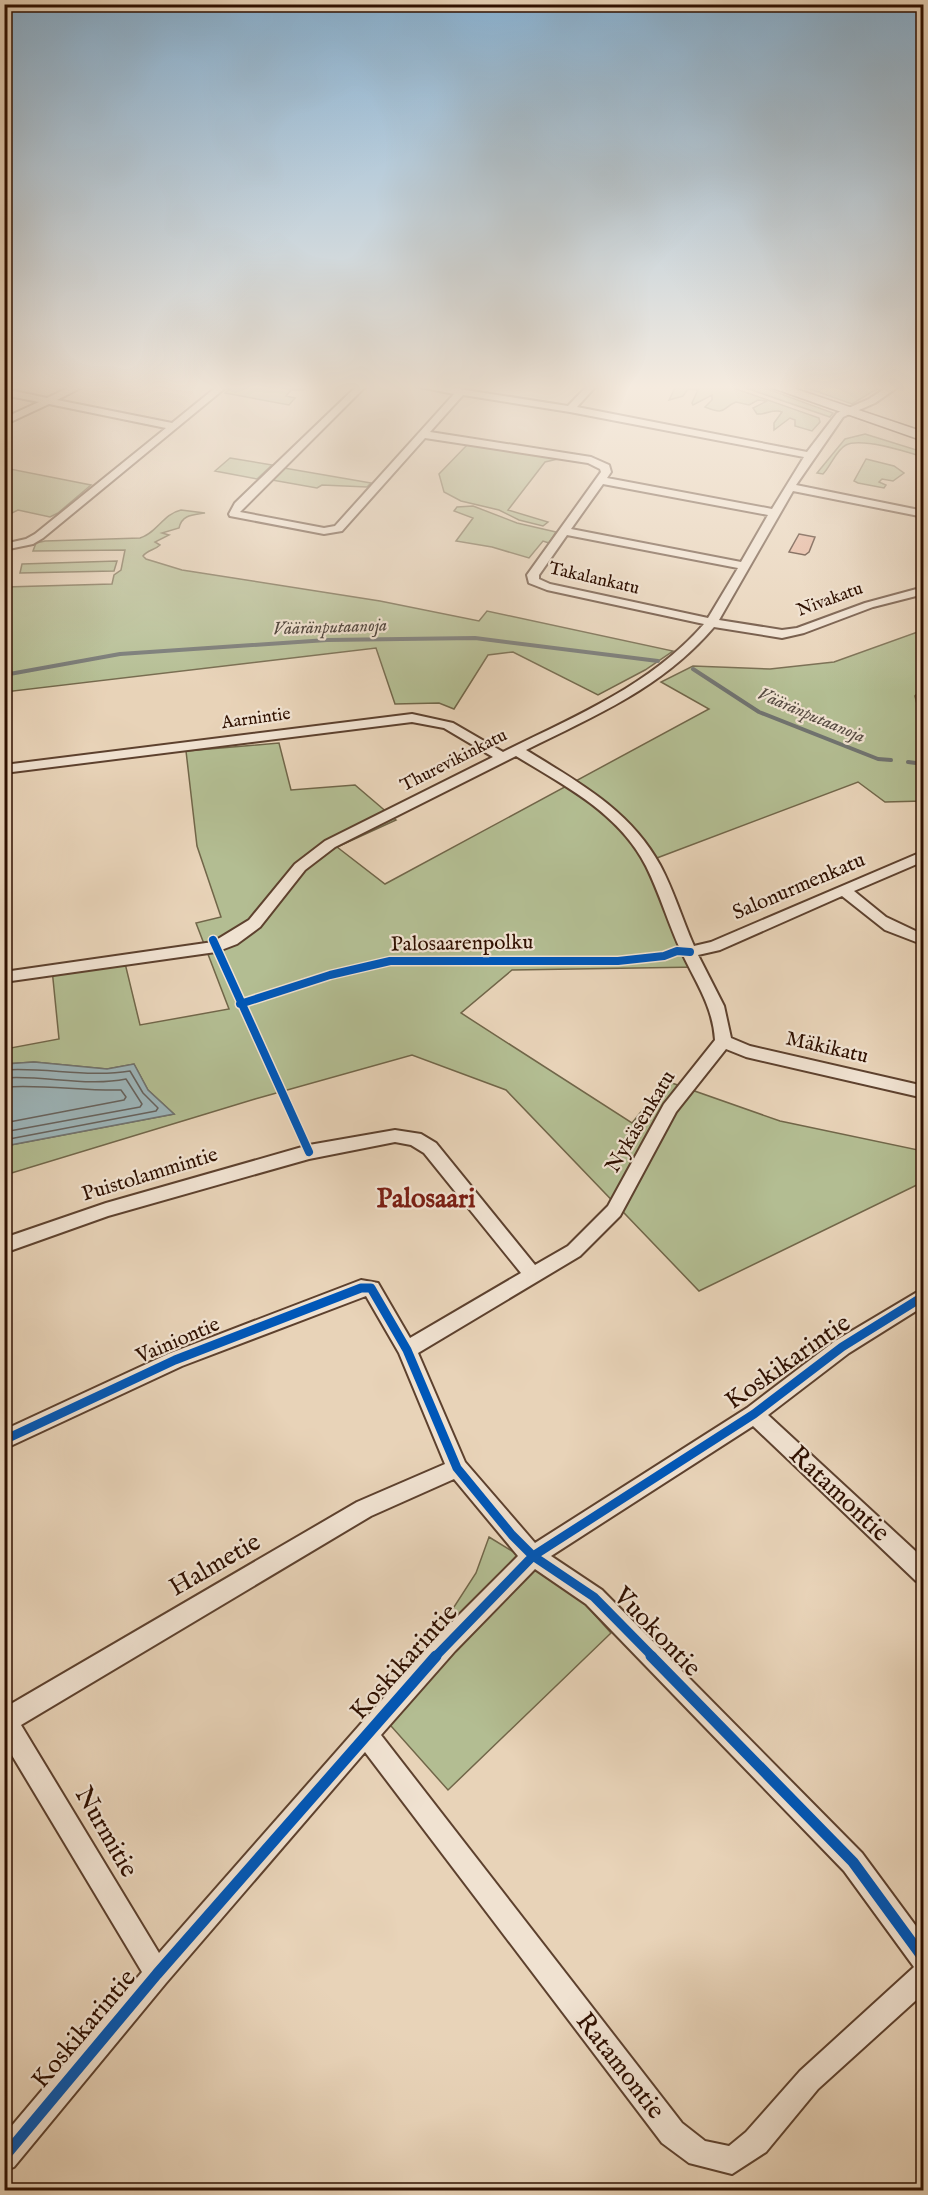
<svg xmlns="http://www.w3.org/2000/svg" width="928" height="2195" font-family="'IM FELL English',serif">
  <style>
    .green { fill: #b3bd92; stroke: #716649; stroke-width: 1.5 }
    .water { fill: #9cb5ba; stroke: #707370; stroke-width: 1.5 }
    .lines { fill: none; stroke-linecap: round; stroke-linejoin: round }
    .shore { stroke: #66625d; stroke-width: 1.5 }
    .stream { stroke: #707370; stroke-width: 4 }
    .building { fill: #e5ad94; stroke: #2f1000; stroke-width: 1.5 }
    .street-casing { stroke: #5d412e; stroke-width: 4 }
    .secondary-casing { stroke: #2f1000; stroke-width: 3 }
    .street { fill: #f0e2d1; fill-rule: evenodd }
    .secondary { fill: #f0e2d1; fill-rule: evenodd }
    .cycleway-far2-casing { stroke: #f0e2d1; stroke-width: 11 }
    .cycleway-far1-casing { stroke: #f0e2d1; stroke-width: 13 }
    .cycleway-casing { stroke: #f0e2d1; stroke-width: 15 }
    .cycleway-far2 { stroke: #0057b8; stroke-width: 8 }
    .cycleway-far1 { stroke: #0057b8; stroke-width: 9 }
    .cycleway { stroke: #0057b8; stroke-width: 11 }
    .labels { text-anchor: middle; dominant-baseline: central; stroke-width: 4.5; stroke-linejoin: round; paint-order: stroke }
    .far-street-label { font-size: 18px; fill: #2f1000; stroke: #f0e2d1 }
    .far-water-label { font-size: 18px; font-style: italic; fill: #554a41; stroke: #f0e2d1 }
    .street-label { font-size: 21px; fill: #2f1000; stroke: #f0e2d1 }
    .near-street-label { font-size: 26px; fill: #2f1000; stroke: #f0e2d1 }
    .district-label { font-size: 27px; font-weight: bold; fill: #7a1f14; stroke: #f0e2d1 }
  </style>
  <rect width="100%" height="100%" fill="#e8d3b8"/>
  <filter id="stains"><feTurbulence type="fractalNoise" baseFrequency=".00333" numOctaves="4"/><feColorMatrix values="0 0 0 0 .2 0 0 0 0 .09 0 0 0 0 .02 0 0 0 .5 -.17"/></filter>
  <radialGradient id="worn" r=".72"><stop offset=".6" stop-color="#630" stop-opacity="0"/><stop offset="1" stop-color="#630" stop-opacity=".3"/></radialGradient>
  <path class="green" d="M235 384H310L303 390H291L286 396 295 398 289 405 225 393Z
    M669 384H722L819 418 820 422 812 431 795 426V420L790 418 774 430V423L782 412C773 408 767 415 757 414L753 408 767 401 758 400 749 405 736 402C721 408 727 416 705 407L712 400V395L693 405 692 403 698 390 688 389 683 396 669 400 676 386Z
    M734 384H754L833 413 830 417Z
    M796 384H885L852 404Z
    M865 434 923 452V457C907 452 862 437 846 445 836 450 831 466 823 474L817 473 845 439Z
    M468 444 557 457 558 459 545 462 508 510 548 522 543 526 519 520 499 510 461 501 444 492 439 474Z
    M230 458 272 465 257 479 215 471Z
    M866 459 894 466 904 473 893 481 882 479 879 482 886 485 884 488 858 483 854 481Z
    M284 468 371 483 367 487 322 485 317 488 272 480Z
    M4 469 5 468 91 485 58 513 50 517 18 510 12 513 5 511Z
    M473 506 517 523 556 532 549 543 543 541 529 558 492 547 456 541 473 518 454 511 457 507Z
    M181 510 205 513C194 515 182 514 179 528L162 533 169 535 155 542 160 545C155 550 147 550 143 556L146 559 182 570 380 601 479 621 487 611 673 651 645 670 598 695 513 652 488 655 454 709 439 703 395 704 376 648 5 692V587L112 584 114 575 121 570 125 550 33 551 36 543 45 541 140 538C157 533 163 514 181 510Z
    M117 561 114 571 20 573 22 564Z
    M923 630V687L915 696 918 708 923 712V801L885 802 858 782 649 861 698 967 512 970 461 1013 632 1123 666 1081 780 1121 923 1151V1182L699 1291 506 1090 412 1055 255 1099 5 1175V1146L174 1114 148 1090 134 1064 107 1069 34 1062 5 1064V1049L59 1039 52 969 124 959 140 1025 229 1009 196 923 221 917 197 846 186 751 279 743 291 790 355 785 396 820 337 847 385 884 709 709 661 682 693 666 770 669 834 662Z
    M489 1537 569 1586 611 1633 448 1790 383 1717 476 1573Z"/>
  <path class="water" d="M34 1062 107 1069 134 1064 148 1090 174 1114 5 1146V1064Z"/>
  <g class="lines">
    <path class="shore" d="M4 1070C46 1067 88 1078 130 1071L143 1093 158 1108 156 1111 4 1140
      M4 1078C44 1075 87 1087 126 1079L142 1104 140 1107 4 1132
      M4 1087C43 1084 82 1091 121 1090L126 1097 124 1100 4 1123"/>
    <path class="stream" d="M693 669 759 712 878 759 891 760
      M4 675 120 654 327 640 475 638 658 661
      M908 762 924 764"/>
  </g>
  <path class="building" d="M799 534 815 537 809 552 805 555 789 552Z"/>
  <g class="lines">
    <defs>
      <path id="street" d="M76 384H88L57 400 172 423 220 384H230L43 538 33 544 4 550V544L26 539 35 534 166 428 49 404 4 425V418L39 402 4 395V389L47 398Z
        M359 384H368L240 512 324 528 335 526 454 394 405 384H427L568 406 589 384H598L577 407 807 452 837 413 869 399 892 384H902L875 403 843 417 796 485 924 511V517L793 491 719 620 782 630 797 628 865 603 924 587V594L873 607 804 633 782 638 714 627C662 688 596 715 526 750 578 782 630 810 660 865 674 891 682 919 694 946L711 942 924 851V861L854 891 886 917 924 935V945L885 930 842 896 720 950 698 955 724 1006 731 1038 750 1046 924 1086V1098L746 1057 726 1049 676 1112 620 1216 580 1256 418 1353 465 1462 535 1543 747 1408 835 1341 924 1288V1306L849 1353 768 1415 924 1559V1584L916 1581 753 1426 551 1556 602 1590 862 1853 924 1937V1993L818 2089 766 2152 732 2174 689 2163 662 2143 365 1752 166 1983 14 2167 4 2171V2135L142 1972 4 1742V1708L357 1502 445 1464 399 1353 366 1296 182 1366 4 1449V1430L168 1354 361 1280 378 1283 410 1338 521 1273 424 1153 411 1145 395 1142 309 1159 108 1216 4 1253V1238L106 1203 309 1145 395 1130 421 1134 436 1143 535 1265 568 1246 608 1206 664 1104 715 1040C713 1006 695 981 681 951 668 923 660 894 646 866 619 813 565 786 516 756L335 847 305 870 260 927 237 944 216 952 4 982V972L213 942 249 920 295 864 325 841 493 757 444 728 412 722 4 773V765L412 714 453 723 503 752C575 716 650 686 704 624L547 590 529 583 527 575 601 472 600 469 588 463 425 438 342 531 324 534 230 516 229 514 235 503ZM463 395 570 412 804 457 772 509 607 478 611 472 609 465 591 457 430 432ZM603 484 768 515 741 562 571 529ZM567 535 738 568 708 618 550 584 539 579V575ZM454 1479 518 1556 439 1635 159 1953 21 1725 371 1516ZM535 1569 586 1604 844 1871 914 1967 800 2071 746 2132 729 2146 705 2141 682 2123 381 1735 455 1651Z
        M915 384H924V389Z"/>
      <path id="secondary" d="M761 384H781L924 432V441Z"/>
    </defs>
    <use href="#street" class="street-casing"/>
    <use href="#secondary" class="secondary-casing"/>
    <use href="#street" class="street"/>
    <use href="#secondary" class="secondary"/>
    <defs>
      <path id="cycleway-far2" d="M213 940 309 1152
        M240 1004 330 975 390 961H618L664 956 677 951 690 952"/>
      <path id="cycleway-far1" d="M4 1440 175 1360 361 1288H371L407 1350 457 1468 512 1535 533 1556 594 1597 653 1657
        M435 1657 533 1556 754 1414 842 1347 924 1296"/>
      <path id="cycleway" d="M651 1656 853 1862 924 1959
        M4 2157 157 1974 436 1656"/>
    </defs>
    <use href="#cycleway-far2" class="cycleway-far2-casing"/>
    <use href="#cycleway-far1" class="cycleway-far1-casing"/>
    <use href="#cycleway" class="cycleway-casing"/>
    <use href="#cycleway-far2" class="cycleway-far2"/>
    <use href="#cycleway-far1" class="cycleway-far1"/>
    <use href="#cycleway" class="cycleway"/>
  </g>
  <linearGradient id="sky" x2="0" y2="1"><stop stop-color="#89b4d6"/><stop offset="0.56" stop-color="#f5ebdf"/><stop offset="1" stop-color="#f5ebdf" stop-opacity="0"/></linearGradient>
  <rect width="928" height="691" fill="url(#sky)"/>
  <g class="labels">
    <g class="far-street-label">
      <text transform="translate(594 579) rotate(13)">Takalankatu</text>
      <text transform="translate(830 600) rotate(-20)">Nivakatu</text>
      <text transform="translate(256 719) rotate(-8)">Aarnintie</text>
      <text transform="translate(454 761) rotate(-27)">Thurevikinkatu</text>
    </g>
    <g class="far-water-label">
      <text transform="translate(330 628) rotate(-2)">Vääränputaanoja</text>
      <text transform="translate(811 716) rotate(23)">Vääränputaanoja</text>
    </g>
    <g class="street-label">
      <text transform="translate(799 887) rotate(-23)">Salonurmenkatu</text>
      <text transform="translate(462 944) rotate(-1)">Palosaarenpolku</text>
      <text transform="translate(827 1048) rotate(13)">Mäkikatu</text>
      <text transform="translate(641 1122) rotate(-59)">Nykäsenkatu</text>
      <text transform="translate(150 1175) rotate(-17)">Puistolammintie</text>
      <text transform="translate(178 1341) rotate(-23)">Vainiontie</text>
    </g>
    <g class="near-street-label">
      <text transform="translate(788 1362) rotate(-35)">Koskikarintie</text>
      <text transform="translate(839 1494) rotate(43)">Ratamontie</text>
      <text transform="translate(215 1565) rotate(-30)">Halmetie</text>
      <text transform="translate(657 1632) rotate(46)">Vuokontie</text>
      <text transform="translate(404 1662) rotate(-48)">Koskikarintie</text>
      <text transform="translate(106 1832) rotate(60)">Nurmitie</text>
      <text transform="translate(84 2029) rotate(-50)">Koskikarintie</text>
      <text transform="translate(620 2066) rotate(52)">Ratamontie</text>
    </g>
    <g class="district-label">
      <text x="426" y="1200">Palosaari</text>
    </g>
  </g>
  <rect width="928" height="2195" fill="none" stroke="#e8d3b8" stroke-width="24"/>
  <rect x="6" y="6" width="916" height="2183" fill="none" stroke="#2f1000" stroke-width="3"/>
  <rect x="12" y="12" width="904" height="2171" fill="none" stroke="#2f1000" stroke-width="1.5"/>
  <rect width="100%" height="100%" filter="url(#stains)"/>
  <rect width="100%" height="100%" fill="url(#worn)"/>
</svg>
